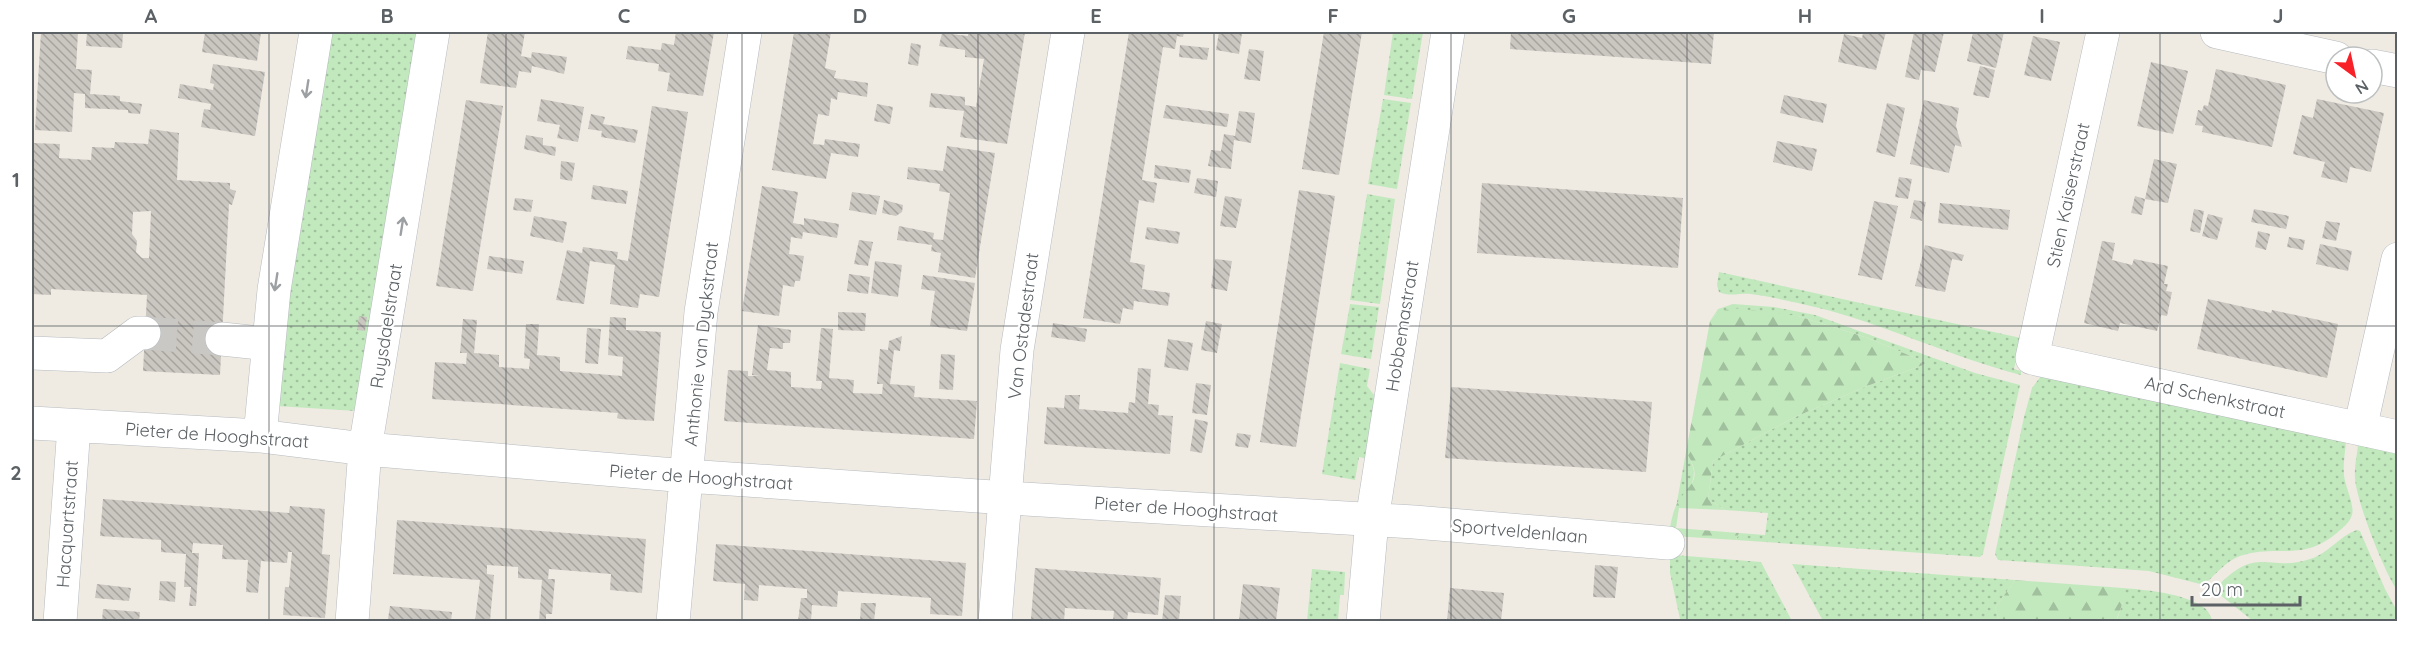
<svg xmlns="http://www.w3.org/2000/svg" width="2429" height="653" font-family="Quicksand,sans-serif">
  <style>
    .grass { fill: url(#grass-dots) }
    .forest { fill: url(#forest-firs) }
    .building { fill: url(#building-back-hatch); fill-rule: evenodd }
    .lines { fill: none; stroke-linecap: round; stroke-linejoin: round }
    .street-tunnel { stroke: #cac8c4; stroke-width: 33; stroke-dasharray: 33 16; stroke-linecap: butt }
    .street-casing { stroke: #b6babf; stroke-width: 34 }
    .street { stroke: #fff; stroke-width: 33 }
    .oneway { stroke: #9da0a3 }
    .grid { fill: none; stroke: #5b6165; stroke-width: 1.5; stroke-opacity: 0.55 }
    .labels { text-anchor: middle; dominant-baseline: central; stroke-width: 4.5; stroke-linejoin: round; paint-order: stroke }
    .street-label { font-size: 18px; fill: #5b6165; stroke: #fff }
    .neatline { fill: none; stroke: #5b6165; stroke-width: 2 }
    .grid-label { font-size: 20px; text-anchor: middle; font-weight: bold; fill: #5b6165 }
  </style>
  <defs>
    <pattern id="grass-dots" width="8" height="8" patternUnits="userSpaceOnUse" patternTransform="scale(1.5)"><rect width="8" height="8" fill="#c2e9bd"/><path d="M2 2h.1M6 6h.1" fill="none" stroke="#a1c09d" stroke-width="1.8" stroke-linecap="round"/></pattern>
    <pattern id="forest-firs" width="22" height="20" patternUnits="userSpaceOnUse" patternTransform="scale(1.5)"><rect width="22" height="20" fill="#c2e9bd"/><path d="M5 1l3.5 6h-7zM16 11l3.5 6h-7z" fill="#a1c09d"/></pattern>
    <pattern id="building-back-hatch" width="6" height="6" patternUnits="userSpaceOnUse" patternTransform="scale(1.5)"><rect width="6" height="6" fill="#cac6c0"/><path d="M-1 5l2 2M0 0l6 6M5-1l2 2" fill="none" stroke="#a7a4a0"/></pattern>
  </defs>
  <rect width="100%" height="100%" fill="#efebe3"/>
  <path class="grass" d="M329 32H426L356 411 277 406V384Z
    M1393 32H1423L1412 99 1384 95Z
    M1383 99 1411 103 1397 189 1368 184Z
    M1367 194 1395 199 1380 304 1350 300Z
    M1719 272 2021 338 2014 369 2021 371V375C1951 357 1885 324 1815 307 1794 302 1773 297 1751 294 1740 293 1729 297 1719 292L1717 285Z
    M1350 304 1379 307 1371 359 1341 354Z
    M1733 304 1774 307 1815 315 1975 373 2020 385 1983 554 1980 557 1736 540 1739 533 1765 535 1768 513 1725 510 1708 499 1713 461 1793 418 1862 388 1923 365 1918 359 1868 338 1798 316 1717 313 1710 321 1718 309Z
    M1340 363 1370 369 1367 386 1378 400 1368 459 1359 457 1355 480 1322 474Z
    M2041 376 2346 442C2345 453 2343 464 2344 475 2345 487 2355 505 2352 515 2349 524 2343 527 2337 533 2300 563 2279 543 2240 556 2226 561 2215 575 2204 585L2149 571 1998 560 1995 554 2024 417 2032 388Z
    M2358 445 2397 454V590C2384 572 2356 500 2355 478 2354 467 2357 456 2358 445Z
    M1686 452C1702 477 1691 486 1676 507Z
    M2357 530 2360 531 2385 589 2397 611V621H2253L2219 594 2217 587C2258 544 2267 573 2310 559 2328 554 2339 536 2357 530Z
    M1674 555 1761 562 1792 621H1683L1680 619 1670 573V557Z
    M1792 564 2015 580 1995 608 2000 621H1823Z
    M1312 569 1345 572 1344 595H1340L1338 621H1307Z
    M2123 588C2146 590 2186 593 2206 609 2209 612 2211 618 2213 621L2116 622 2123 602Z"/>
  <path class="forest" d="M1733 308 1798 316 1868 338 1918 359 1923 365 1862 388 1793 418 1713 461 1708 499 1725 510 1679 508 1676 528 1739 533 1736 540 1673 536 1669 531C1671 524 1672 515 1675 508 1686 483 1706 484 1686 452L1710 321 1717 313Z
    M2015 580 2123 588V602L2116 621H2000L1995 608Z"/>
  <path class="building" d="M41 32H78L76 69 92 70 90 94 120 96V101L142 104 140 114 128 113V110L85 108V94L74 93 72 132 35 130Z
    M87 32 123 34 122 48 86 46Z
    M205 32H261L257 61 202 52Z
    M488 32H525L521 56 531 58 532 52 567 57 564 74 532 66 531 73 519 71 516 88 480 83Z
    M676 32H714L703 96 667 91 670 73 658 71 659 64 626 59 628 46 661 50 662 43 674 45Z
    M794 32H831L825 68 836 71 834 78 868 83 867 97 838 92 837 100 831 98 829 116 818 114 813 144 824 145 825 139 860 144 858 157 831 153 826 179 772 170Z
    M968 32H1025L1007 144 960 137 964 111 929 107 931 93 965 97V105L976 107 984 59 965 57V50L939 46 942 33 968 36Z
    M1129 32H1184L1183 37 1177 36 1175 49 1163 47 1142 180 1157 183 1154 203 1139 200 1130 262 1145 265 1142 289 1170 293 1168 306 1134 301 1133 310 1123 308 1120 324 1083 318Z
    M1219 32 1242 33 1239 54 1216 50Z
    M1324 32H1362L1339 175 1302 169Z
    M1511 32H1714L1711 64 1510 49Z
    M1859 32H1886L1876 70 1838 62 1844 34 1862 38 1863 33Z
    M1914 32H1944L1935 72 1921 70 1919 80 1905 77Z
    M1973 32H2004L1996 68 1967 61Z
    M2033 36 2060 42 2051 81 2024 75Z
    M911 43 921 45 918 66 908 64Z
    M1180 45 1209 48 1207 60 1179 57Z
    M1249 49 1264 51 1260 81 1244 79Z
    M2151 62 2188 71 2173 134 2137 126Z
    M213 64 265 72 255 136 201 127 204 109 210 110 211 104 178 98 180 84 213 90 214 84 210 83Z
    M1980 66 1995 70 1989 98 1973 95Z
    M2216 69 2286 85 2272 147 2202 132 2203 126 2195 125 2198 110 2202 111 2204 105 2208 106Z
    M1784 95 1827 104 1823 123 1780 113Z
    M541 99 584 107 578 142 557 138 560 125 537 121Z
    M2317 99 2384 113 2371 172 2350 167 2347 183 2321 177 2325 162 2293 154 2302 115 2313 118Z
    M466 100 503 106 473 291 436 286Z
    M1924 100 1959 108 1956 126 1962 147 1955 145 1949 173 1910 164Z
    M1887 103 1905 108 1895 157 1876 152Z
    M877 104 893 107 890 124 874 121Z
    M1166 105 1229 114 1227 127 1163 118Z
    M652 106 688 112 659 297 640 294 638 308 610 304 615 265 590 261 584 304 556 300 567 250 582 253 583 247 618 252 617 259 628 261Z
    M1239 111 1255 113 1251 143 1234 140 1231 169 1208 166 1211 150 1221 151 1224 134 1235 136Z
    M591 114 605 117 603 124 638 130 635 143 601 137 602 131 588 129Z
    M150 129 179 133 177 180 230 183V189L236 191 232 205 229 204 220 375 143 371 147 295 51 289V295L32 294V143L60 144 59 158 91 160 92 147 114 148 115 142 148 144ZM151 211 149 258H142L136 252 137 241 132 234 133 212Z
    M526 135 543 138V145L556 147 555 156 524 149Z
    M1777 141 1817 149 1812 171 1773 162Z
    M947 146 995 153 975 278 938 272 941 253 931 251 932 245 897 240 899 226 934 233 933 239 943 240 950 193 939 191 940 184 907 179 908 167 943 171Z
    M2154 159 2177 164 2168 203 2145 199Z
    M561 161 575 163 572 181 560 179Z
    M1155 165 1191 170 1189 183 1154 178Z
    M1899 177 1912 179 1908 199 1895 197Z
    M1197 178 1218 181 1216 197 1194 193Z
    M1482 183 1683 198 1678 268 1477 253Z
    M593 185 628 191 626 204 591 199Z
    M762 186 798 192 793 223 804 225V218L839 224 837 238 803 232 802 239 791 237 789 254 804 256 800 281H795L794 287 783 285 779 316 742 311Z
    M1299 190 1335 196 1296 447 1260 442Z
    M852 192 880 196 876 215 849 210Z
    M1225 196 1242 199 1236 228 1220 226Z
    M2135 196 2145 199 2142 215 2131 213Z
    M515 198 533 200 531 212 513 210Z
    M884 200 903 205 902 212 896 216 882 213Z
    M1914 200 1926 202 1922 221 1910 218Z
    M1874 201 1898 206 1882 280 1858 275Z
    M1940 203 2010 210 2008 230 1938 223Z
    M2194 209 2204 211 2200 233 2190 231Z
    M2254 209 2289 216 2286 229 2251 222Z
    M2208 214 2223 218 2217 240 2202 236Z
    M534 216 567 222 563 243 530 236Z
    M2326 221 2340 223 2336 241 2322 238Z
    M1147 227 1180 232 1178 244 1145 239Z
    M2258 231 2270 234 2266 250 2255 247Z
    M2289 237 2305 240 2303 250 2287 247Z
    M859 240 873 242 868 266 854 264Z
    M2102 241 2115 243 2112 260 2132 265 2134 259 2168 266 2164 284H2168L2166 291 2172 292 2167 316 2161 315 2157 331 2120 323 2118 331 2084 323Z
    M2320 244 2352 251 2348 271 2316 264Z
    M1925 245 1964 255 1962 261 1952 259 1945 292 1915 286Z
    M489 256 524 261 522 274 487 269Z
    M1215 259 1232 261 1227 291 1211 288Z
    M875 261 902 265 898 297 871 293Z
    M849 274 870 277 868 294 847 291Z
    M923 275 975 283 967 331 930 326 935 291 921 289Z
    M2208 299 2271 313 2272 310 2338 324 2327 378 2197 349Z
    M838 312 866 313 865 331 838 330Z
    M359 316 367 317 365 331 357 330Z
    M610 317 626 318V330L661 332 654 421 620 419 617 418 618 413 432 399 435 362 466 364 467 353H460L463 319 477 320 474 353 499 355V367L529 369 530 359 524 358 526 324H539L537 355 560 357V371L622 376 623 357 608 355Z
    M1206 321 1222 324 1217 353 1201 350Z
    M1053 323 1087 329 1085 342 1051 337Z
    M758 325 791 330 790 343H783V349L770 348 767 370 791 372V387L821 389 822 381H816L821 328 833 329 829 378 854 380 853 393 882 394 883 384H877L880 349 888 350 889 341 902 336 900 351 894 350 890 384 915 386 914 397 977 401 974 439 724 421 728 370 748 371V376H760L752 375Z
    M587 328 601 329 598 364 585 363Z
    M1168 339 1193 343 1188 371 1164 367Z
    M941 354 955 355 953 390 939 389Z
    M1138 368 1151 369 1148 404 1159 405 1158 415 1173 416 1170 454 1044 444 1047 407 1064 408 1065 395H1080L1079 409 1128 413 1129 402 1135 403Z
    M1196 383 1211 385 1207 415 1192 413Z
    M1451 387 1652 402 1646 472 1445 458Z
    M1195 419 1208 422 1202 453 1190 451Z
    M1237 433 1251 435 1248 448 1235 446Z
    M103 499 289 513 290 506 325 509 322 554 330 555 325 618 283 615 285 587H289L292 552H288L287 563 261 561 258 593 246 592 248 560 222 559 223 545 193 543 192 553H199L196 606H189L191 587H184L186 554 161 552V540L100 536Z
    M397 520 646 539 642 593 610 590 611 574 549 569 548 579H555L552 614H546V621H539L542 580 518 578V567L487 565V574L494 575 490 621H475L480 580 393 574Z
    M716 544 966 563 962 616 930 614 931 598 838 591 837 607 812 605 811 621H798L801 598H807V589L759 585 758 601 744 600 745 584 713 581Z
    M1595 565 1618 567 1615 598 1593 597Z
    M1035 568 1161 578 1158 615 1128 612 1127 621H1113L1114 611 1065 608 1064 621 1031 619Z
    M160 581 176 582 175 602 159 600Z
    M97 584 131 588 129 601 95 598Z
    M1243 584 1280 588 1276 621H1239Z
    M1450 588 1504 593 1501 621H1447Z
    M1165 595 1181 596 1179 621H1162Z
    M861 603H876L874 621H860Z
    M390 606 452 612 451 621 388 619Z
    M103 609 140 612 139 621H102Z"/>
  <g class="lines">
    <path class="street-tunnel" d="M144 333 222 339"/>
    <defs>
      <path id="street" d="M2103 32 2032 358 2398 437
        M2217 32 2336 58
        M2372 66 2398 71
        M222 339 269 344
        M32 353 107 356 138 333H144
        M32 423 260 436 365 449 687 476 1007 498 1414 522 1668 543
        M2360 429 2398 259
        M260 436 274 290 316 32
        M60 622 74 426
        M352 622 365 449 433 32
        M673 622 701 312 745 32
        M995 622 1017 350 1068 32
        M1363 622 1372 520 1448 32"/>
    </defs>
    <use href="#street" class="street-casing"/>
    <use href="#street" class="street"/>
  </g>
  <defs><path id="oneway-shaft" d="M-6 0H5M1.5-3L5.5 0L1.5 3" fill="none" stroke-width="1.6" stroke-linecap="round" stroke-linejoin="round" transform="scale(1.5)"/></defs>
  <g class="oneway">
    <use href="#oneway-shaft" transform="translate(307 89) rotate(99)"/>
    <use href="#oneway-shaft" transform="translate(402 226) rotate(-81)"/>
    <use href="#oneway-shaft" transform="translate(276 282) rotate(99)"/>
  </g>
  <path class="grid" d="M269 32V622M506 32V622M742 32V622M978 32V622M1214 32V622M1451 32V622M1687 32V622M1923 32V622M2160 32V622M32 326H2398"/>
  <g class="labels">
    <g class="street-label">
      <text transform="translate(2068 195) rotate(-78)">Stien Kaiserstraat</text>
      <text transform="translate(386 326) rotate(-81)">Ruysdaelstraat</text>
      <text transform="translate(1023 326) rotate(-83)">Van Ostadestraat</text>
      <text transform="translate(1402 326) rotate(-81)">Hobbemastraat</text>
      <text transform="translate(701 344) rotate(-84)">Anthonie van Dyckstraat</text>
      <text transform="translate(2215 397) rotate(12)">Ard Schenkstraat</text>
      <text transform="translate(217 435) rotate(4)">Pieter de Hooghstraat</text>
      <text transform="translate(701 477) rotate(4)">Pieter de Hooghstraat</text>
      <text transform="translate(1186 509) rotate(4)">Pieter de Hooghstraat</text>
      <text transform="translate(67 524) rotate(-86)">Hacquartstraat</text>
      <text transform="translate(1520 531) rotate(5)">Sportveldenlaan</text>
    </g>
  </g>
  <rect width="2429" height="653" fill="none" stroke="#ffffff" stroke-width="66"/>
  <g transform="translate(2354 75) rotate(147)"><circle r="28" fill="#ffffff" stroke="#bdc0c1" stroke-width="1.5"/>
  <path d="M0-4.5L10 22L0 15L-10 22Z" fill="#f82128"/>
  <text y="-9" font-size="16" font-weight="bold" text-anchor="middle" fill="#5b6165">N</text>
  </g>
  <path d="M2192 596v9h108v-9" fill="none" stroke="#5b6165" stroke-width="3"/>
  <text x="2201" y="596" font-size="18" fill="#5b6165" stroke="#ffffff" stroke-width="4.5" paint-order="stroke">20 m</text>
  <rect x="33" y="33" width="2363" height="587" class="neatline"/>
  <g class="grid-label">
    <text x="151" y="23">A</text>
    <text x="387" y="23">B</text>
    <text x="624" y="23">C</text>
    <text x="860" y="23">D</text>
    <text x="1096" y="23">E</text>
    <text x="1333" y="23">F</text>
    <text x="1569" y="23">G</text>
    <text x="1805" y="23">H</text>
    <text x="2042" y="23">I</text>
    <text x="2278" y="23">J</text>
    <text x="16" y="187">1</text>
    <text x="16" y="480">2</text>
  </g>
</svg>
